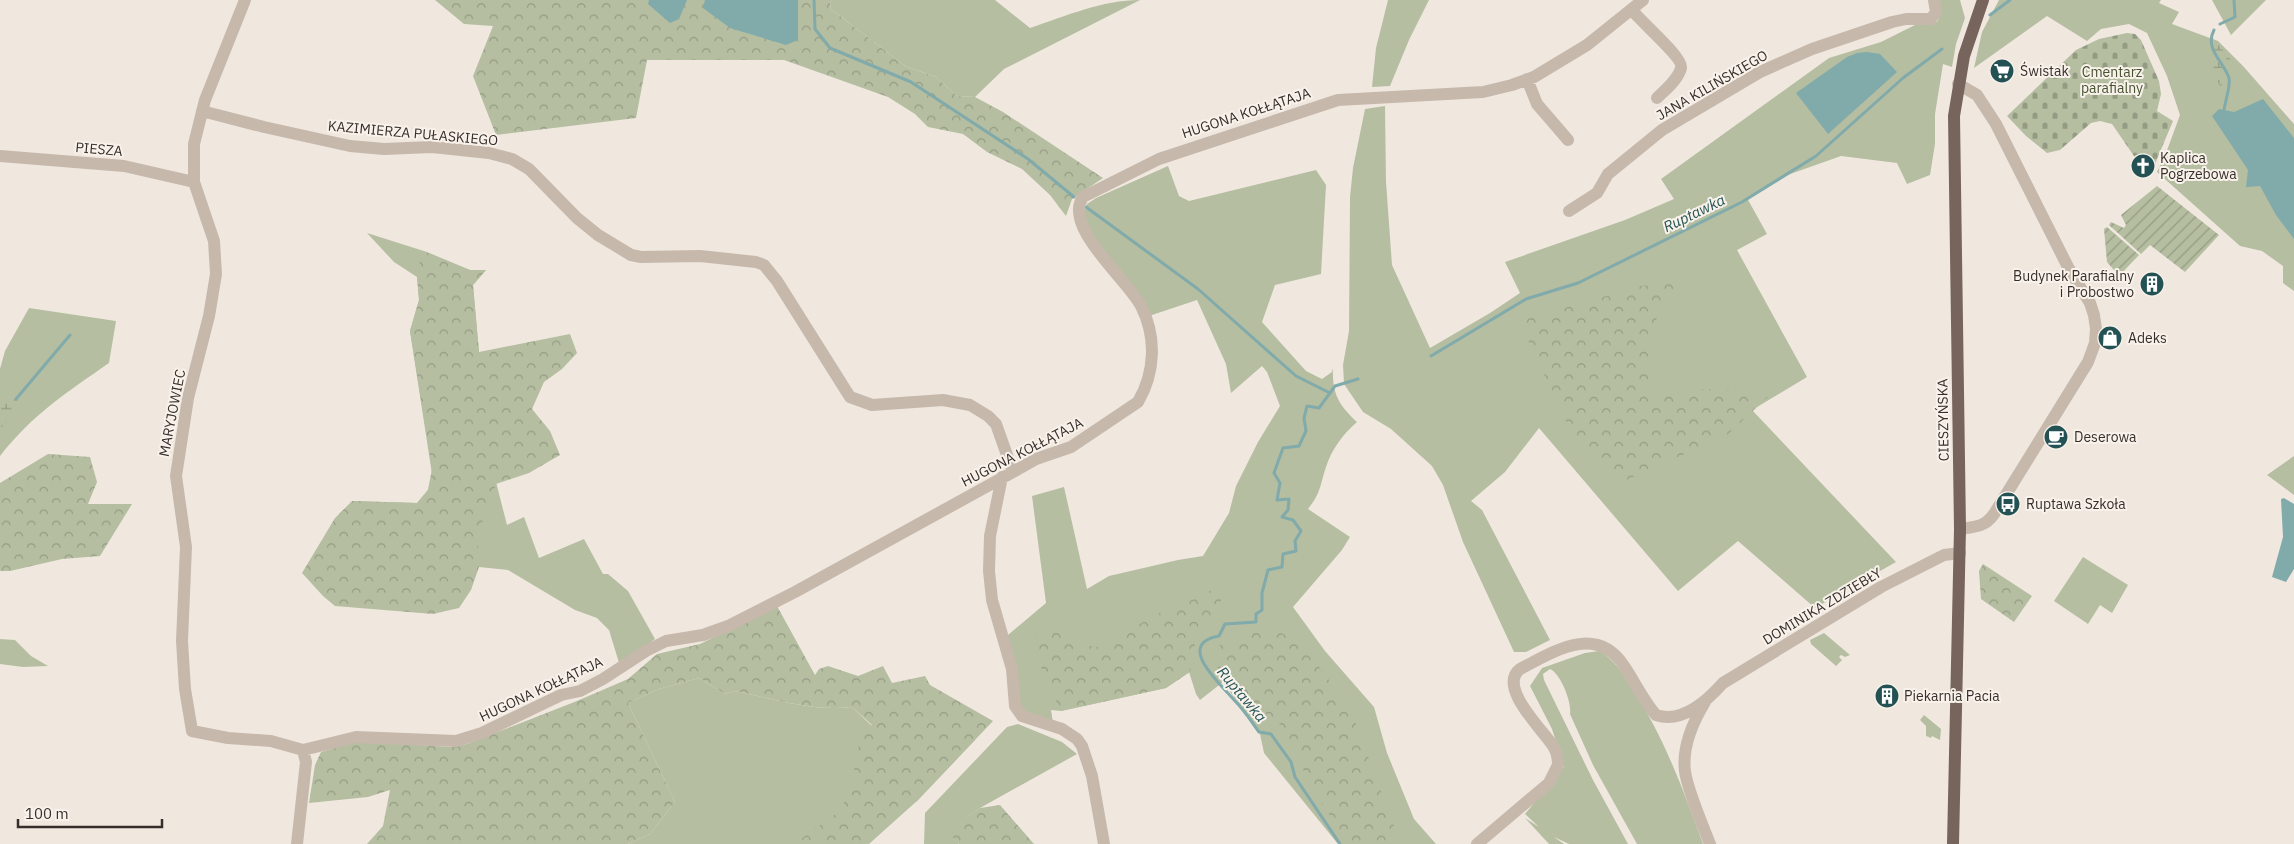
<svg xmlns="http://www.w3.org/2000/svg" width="2294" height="844" font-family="'IBM Plex Sans',sans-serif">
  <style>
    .grass { fill: #b5bea1 }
    .forest { fill: url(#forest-crowns) }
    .wetland { fill: url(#wetland-marsh) }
    .cemetery { fill: url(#cemetery-stones) }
    .garden { fill: url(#garden-furrows) }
    .water { fill: #81aaab }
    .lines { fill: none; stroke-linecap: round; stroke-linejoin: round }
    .stream { stroke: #81aaab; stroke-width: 3 }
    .minor { stroke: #c7b8ac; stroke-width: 12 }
    .major { stroke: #77655d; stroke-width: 12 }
    .labels { text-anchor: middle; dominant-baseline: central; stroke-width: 4; stroke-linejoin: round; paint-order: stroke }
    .poi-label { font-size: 14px; fill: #362e2a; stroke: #f8f2eb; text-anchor: start }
    .park-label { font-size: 14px; fill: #475231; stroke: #f8f2eb }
    .street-label { font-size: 14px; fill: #362e2a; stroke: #f8f2eb }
    .water-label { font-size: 15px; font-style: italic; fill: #245254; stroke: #f8f2eb }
  </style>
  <defs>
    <pattern id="forest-crowns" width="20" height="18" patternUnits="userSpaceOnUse" patternTransform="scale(1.25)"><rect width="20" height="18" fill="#b5bea1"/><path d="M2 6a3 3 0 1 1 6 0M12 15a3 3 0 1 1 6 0" fill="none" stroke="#949b83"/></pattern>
    <pattern id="wetland-marsh" width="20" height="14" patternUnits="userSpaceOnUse" patternTransform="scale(1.25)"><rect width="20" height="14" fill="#b5bea1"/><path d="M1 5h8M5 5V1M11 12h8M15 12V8" fill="none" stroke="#949b83"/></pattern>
    <pattern id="cemetery-stones" width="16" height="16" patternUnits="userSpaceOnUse" patternTransform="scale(1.25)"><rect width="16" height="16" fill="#b5bea1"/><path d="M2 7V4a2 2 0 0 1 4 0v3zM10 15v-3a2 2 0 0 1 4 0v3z" fill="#949b83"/></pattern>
    <pattern id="garden-furrows" width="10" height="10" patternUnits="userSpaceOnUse" patternTransform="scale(1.25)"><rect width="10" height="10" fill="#b5bea1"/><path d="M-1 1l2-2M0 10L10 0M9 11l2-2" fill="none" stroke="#949b83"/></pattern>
  </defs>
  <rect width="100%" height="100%" fill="#f0e8df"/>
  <path class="grass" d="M830 0H995L1030 28C1066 16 1102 0 1140 0L1004 69 975 97 957 96 936 77 905 66 831 9Z
    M1388 0H1429L1409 40 1390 86 1372 87 1376 48Z
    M1939 0H1960L1965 18 1956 44 1952 67 1943 64 1935 114V144L1930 175 1907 184 1897 163 1841 156 1779 178 1747 198 1767 234 1737 250 1807 377 1752 410 1896 562 1815 608 1738 541 1678 591 1539 428 1505 472 1471 501 1482 510 1550 640 1526 652H1514L1463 542 1443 485 1432 466 1391 429 1363 412 1344 384 1343 365 1349 331 1350 197 1353 168 1365 109 1385 106 1386 182 1392 265 1430 348 1490 313 1520 293 1505 262 1625 220 1674 199 1661 179 1829 58 1881 42 1917 24 1937 22 1939 18Z
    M1999 0H2161L2159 3 2179 12 2172 24 2218 41 2243 66 2294 124V291L2283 283V266L2262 251 2240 246 2157 172 2166 153 2180 115 2167 76 2147 33 2129 24 2101 29 2087 41 2047 16 1974 68 1982 32Z
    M2212 0H2266L2231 35Z
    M1168 166 1179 196 1189 201 1316 170 1326 185 1321 274 1275 285 1262 322 1306 371 1322 379 1332 372 1333 368C1332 394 1339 405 1357 422 1344 433 1331 450 1326 467 1320 485 1321 493 1308 509L1350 537 1342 550 1293 607 1325 651 1374 707 1387 753 1414 819 1436 844H1338L1264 753 1260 734 1223 682 1200 700 1196 694 1189 672 1166 688 1061 711 1051 710 1053 723 1017 708 1008 635 1046 603 1032 496 1064 487 1087 589 1109 576 1178 560 1203 556 1229 513 1236 486 1258 442 1280 406 1267 372 1262 366 1231 393 1226 364 1197 300 1149 316 1082 219 1087 204 1096 198Z
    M367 233 427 252 470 270H486L473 285 479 352 476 404 507 525 524 517 539 558 584 539 603 574H608L628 591 655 639 620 666 609 630 597 618 575 610 508 570 479 567 352 501 417 503 428 490 432 474 410 331 419 300 417 277 394 262Z
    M29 308 116 321 109 363C66 393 33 414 0 456V369L5 351Z
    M2294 456V495L2267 475Z
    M2083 557 2128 585 2112 613 2100 605 2088 624 2054 601Z
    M1824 633 1850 655 1845 657 1841 655 1839 657 1842 660 1836 666 1811 644 1810 640Z
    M0 639 15 640 31 656 48 666 23 667 0 664Z
    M1599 651C1614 659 1623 674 1632 688 1664 737 1683 789 1703 844H1637L1593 765 1570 714C1572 703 1561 674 1550 669L1543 674 1544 680 1593 780 1628 844H1569L1554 837 1564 844H1549L1525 818 1539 827 1525 814 1564 767 1552 729 1530 686 1542 668 1585 653Z
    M699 678 725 694 734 691C772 698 813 712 852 707L872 726 975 740 918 800 869 844H628L650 834 675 802 628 703 659 689Z
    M1924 715 1941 729 1940 740 1932 736 1931 738 1926 736V726L1920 720Z
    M1018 724 1062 742 1077 754 980 808 948 831 959 844H924L925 813 1007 727Z"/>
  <path class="forest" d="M435 0H830L831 9 905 66 936 77 957 96 975 97 1003 112 1103 178 1072 199 1066 216 1050 195 1022 169 987 152 963 134 928 127 915 114 888 97 784 60H647L636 118 496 135 473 76 493 26 464 24Z
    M422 251 470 270H486L473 285 479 352 570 334 577 353 562 369 544 382 532 409 550 431 560 455 529 473 496 484 477 536 479 567 471 590 459 608 433 614 335 606 323 596 302 573 335 518 352 501 417 503 428 490 432 469 410 331 419 300 417 276Z
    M1684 281 1649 329V392L1711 389 1773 392 1727 435 1622 482 1571 432 1519 321 1641 286Z
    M48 454 90 457 97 482 88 504H132L100 556 62 559 10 571H0V483Z
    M1983 564 2032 596 2014 622 1981 599 1979 571Z
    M1227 582 1215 619C1193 631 1194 650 1190 672L1166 688 1061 711 1043 675 1035 637 1061 624 1076 634 1079 644 1097 647 1184 600H1192Z
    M777 606 815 675 819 669 828 666 858 676 883 666 892 683 925 676 930 685 993 721 918 800 863 844H794L841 810 852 782 861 732 872 725 852 707C813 712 772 698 734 691L725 694 699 678 659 689 628 703 675 802 650 834 628 844H367L383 826 390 790 368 797 309 803 315 765 321 752 358 741 451 747 467 744 577 701 628 679 657 654 700 644Z
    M1271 628 1301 643 1350 708 1398 837 1395 844H1349L1312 789 1284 727 1225 685 1216 663V648L1230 639Z
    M1000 805 1034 844H959L947 831 980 808Z"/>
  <path class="wetland" d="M2211 36 2232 61 2221 87 2206 65 2213 60 2208 49Z
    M7 394 20 402 0 430V411Z"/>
  <path class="cemetery" d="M2127 33 2135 34 2141 40 2159 81 2161 94 2157 111 2173 121 2152 171 2146 159H2136L2112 124 2100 121 2091 123 2060 150 2047 153 2026 136 2007 116 2076 50 2099 39Z"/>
  <path class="garden" d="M2157 186 2219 235 2185 272 2150 245 2141 254 2109 225 2111 222 2124 228 2126 225 2121 215Z
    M2107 227 2139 255 2119 276 2107 262 2104 229Z"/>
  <path class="water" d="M649 0H687L679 19 670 23 648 4Z
    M705 0H798V40L786 45 730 28 703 8Z
    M1867 52 1880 54 1897 72 1828 134 1796 93 1847 57 1857 53Z
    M2263 99 2294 138V239L2276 215 2260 186 2246 187 2248 170 2212 116 2219 109 2234 112Z
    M2284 498 2294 504V569L2286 582 2272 577 2283 537 2281 499Z"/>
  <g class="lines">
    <path class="stream" d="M814 0 815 29 830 48 911 82 1028 159 1074 197
      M1990 15 2010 0
      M2220 24 2235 17 2234 0
      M2214 30C2204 49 2224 62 2229 78 2231 84 2225 102 2224 110
      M1086 207 1198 289 1296 376 1330 393
      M1431 356 1526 299 1578 283 1742 202 1816 156 1903 78 1942 49
      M16 399 70 335
      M1340 844 1295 777 1291 762 1271 734 1259 732C1251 721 1244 710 1235 701 1223 686 1173 644 1219 636L1225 624 1256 622V614L1262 610V593L1268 570 1282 567 1283 554 1296 551 1295 541 1301 531 1293 520 1282 517 1288 510 1289 499 1277 500 1280 483 1274 473 1283 448 1299 446 1306 431 1304 418 1307 406 1319 408 1335 386 1358 379"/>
    <path class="minor" d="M245 0 205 100 194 144V182L214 241 216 274 209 316 188 398 176 476 186 547 182 641 185 689 192 731 228 738 271 741 303 750
      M1632 10C1640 21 1684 58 1681 68 1678 80 1665 90 1657 98
      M1527 79 1537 104 1568 140
      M1958 84 1977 95 1996 124 2069 269 2090 303 2094 315 2096 329 2095 343 2088 362 1994 514C1985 527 1975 527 1960 529
      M202 111 264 127 350 146 384 149 432 147 489 153 512 159 529 169 577 218 598 235 631 255 641 257 700 256 756 262 764 265 777 281 850 397 872 405 943 400 970 405 988 416 996 424 1013 472
      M0 156 124 166 194 182
      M1569 211 1597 193 1608 174 1662 130 1760 72 1812 49 1892 22 1906 19H1931L1936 12 1934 0
      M1002 477 990 536 989 571 992 600 1012 669 1015 706 1022 716 1062 729 1077 739 1082 746 1092 776 1104 844
      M1705 702C1693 722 1682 748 1685 771 1687 789 1703 826 1710 844
      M303 750 356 737 456 741 482 733 561 695 580 691 603 679 646 651 666 641 703 635 728 626 795 592 1013 472 1036 459 1071 447 1138 402C1155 373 1157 337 1141 306 1128 280 1062 227 1083 197L1159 159 1338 100 1483 92 1512 85 1534 77 1587 45 1643 0
      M297 844 306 762 303 750
      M1477 844 1549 783 1558 765C1558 758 1557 752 1553 746 1543 730 1497 687 1520 669 1553 652 1596 623 1624 666 1635 682 1643 700 1656 715 1682 724 1707 701 1723 683L1881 587 1944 555 1960 553"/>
    <path class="major" d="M1953 844 1960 529 1954 116 1964 56 1983 0"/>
  </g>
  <defs>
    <symbol id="supermarket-disc" viewBox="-11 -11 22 22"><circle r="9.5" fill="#245254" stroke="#f8f2eb"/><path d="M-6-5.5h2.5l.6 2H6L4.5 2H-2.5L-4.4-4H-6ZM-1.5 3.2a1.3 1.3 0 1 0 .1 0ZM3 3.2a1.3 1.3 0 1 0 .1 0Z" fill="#fff"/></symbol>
    <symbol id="church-disc" viewBox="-11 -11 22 22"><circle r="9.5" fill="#245254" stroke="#f8f2eb"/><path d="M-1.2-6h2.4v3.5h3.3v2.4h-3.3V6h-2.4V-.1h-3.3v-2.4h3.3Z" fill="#fff"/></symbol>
    <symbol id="building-disc" viewBox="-11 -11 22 22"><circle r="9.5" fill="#245254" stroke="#f8f2eb"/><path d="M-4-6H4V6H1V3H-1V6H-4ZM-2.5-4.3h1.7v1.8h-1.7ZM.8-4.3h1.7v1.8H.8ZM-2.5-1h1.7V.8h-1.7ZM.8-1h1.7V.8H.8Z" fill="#fff"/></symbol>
    <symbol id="shop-disc" viewBox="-11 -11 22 22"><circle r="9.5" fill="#245254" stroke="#f8f2eb"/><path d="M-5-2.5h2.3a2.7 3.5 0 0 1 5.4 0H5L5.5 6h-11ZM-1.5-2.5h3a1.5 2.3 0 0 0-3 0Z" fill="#fff"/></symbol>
    <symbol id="cafe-disc" viewBox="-11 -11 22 22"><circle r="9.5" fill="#245254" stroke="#f8f2eb"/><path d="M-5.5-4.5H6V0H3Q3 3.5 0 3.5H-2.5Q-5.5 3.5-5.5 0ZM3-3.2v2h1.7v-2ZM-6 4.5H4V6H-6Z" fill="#fff"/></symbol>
    <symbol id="bus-disc" viewBox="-11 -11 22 22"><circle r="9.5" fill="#245254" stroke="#f8f2eb"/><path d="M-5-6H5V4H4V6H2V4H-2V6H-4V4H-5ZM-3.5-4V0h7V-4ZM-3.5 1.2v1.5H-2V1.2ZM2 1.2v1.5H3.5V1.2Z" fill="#fff"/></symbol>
  </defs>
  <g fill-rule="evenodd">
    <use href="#supermarket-disc" x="1988" y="57" width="28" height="28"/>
    <use href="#church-disc" x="2129" y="152" width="28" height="28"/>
    <use href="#building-disc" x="2138" y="270" width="28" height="28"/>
    <use href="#shop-disc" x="2096" y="324" width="28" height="28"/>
    <use href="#cafe-disc" x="2042" y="423" width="28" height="28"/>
    <use href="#bus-disc" x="1994" y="490" width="28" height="28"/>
    <use href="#building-disc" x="1873" y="682" width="28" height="28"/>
  </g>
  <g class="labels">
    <g class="poi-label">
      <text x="2020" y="71">Świstak</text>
      <text x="2160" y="158">Kaplica<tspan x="2160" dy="16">Pogrzebowa</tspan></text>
      <text x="2134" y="276" text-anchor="end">Budynek Parafialny<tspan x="2134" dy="16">i Probostwo</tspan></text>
      <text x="2128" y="338">Adeks</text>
      <text x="2074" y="437">Deserowa</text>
      <text x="2026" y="504">Ruptawa Szkoła</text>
      <text x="1904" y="696">Piekarnia Pacia</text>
    </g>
    <g class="park-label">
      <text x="2112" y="72">Cmentarz<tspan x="2112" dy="16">parafialny</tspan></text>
    </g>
    <g class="street-label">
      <text transform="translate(1712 85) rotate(-30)">JANA KILIŃSKIEGO</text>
      <text transform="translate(1246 113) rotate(-18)">HUGONA KOŁŁĄTAJA</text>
      <text transform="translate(413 133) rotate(5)">KAZIMIERZA PUŁASKIEGO</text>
      <text transform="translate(99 149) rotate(5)">PIESZA</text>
      <text transform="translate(172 413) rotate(-79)">MARYJOWIEC</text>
      <text transform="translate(1943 420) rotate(-91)">CIESZYŃSKA</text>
      <text transform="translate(1022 452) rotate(-27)">HUGONA KOŁŁĄTAJA</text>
      <text transform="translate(1822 606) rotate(-31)">DOMINIKA ZDZIEBŁY</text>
      <text transform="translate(541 689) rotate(-25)">HUGONA KOŁŁĄTAJA</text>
    </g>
    <g class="water-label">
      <text transform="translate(1694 213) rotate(-26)">Ruptawka</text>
      <text transform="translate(1242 694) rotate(50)">Ruptawka</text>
    </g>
  </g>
  <path d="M18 819v8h144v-8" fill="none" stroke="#362e2a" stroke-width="2.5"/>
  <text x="25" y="819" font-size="15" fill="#362e2a" stroke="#f8f2eb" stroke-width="4" paint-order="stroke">100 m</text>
</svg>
